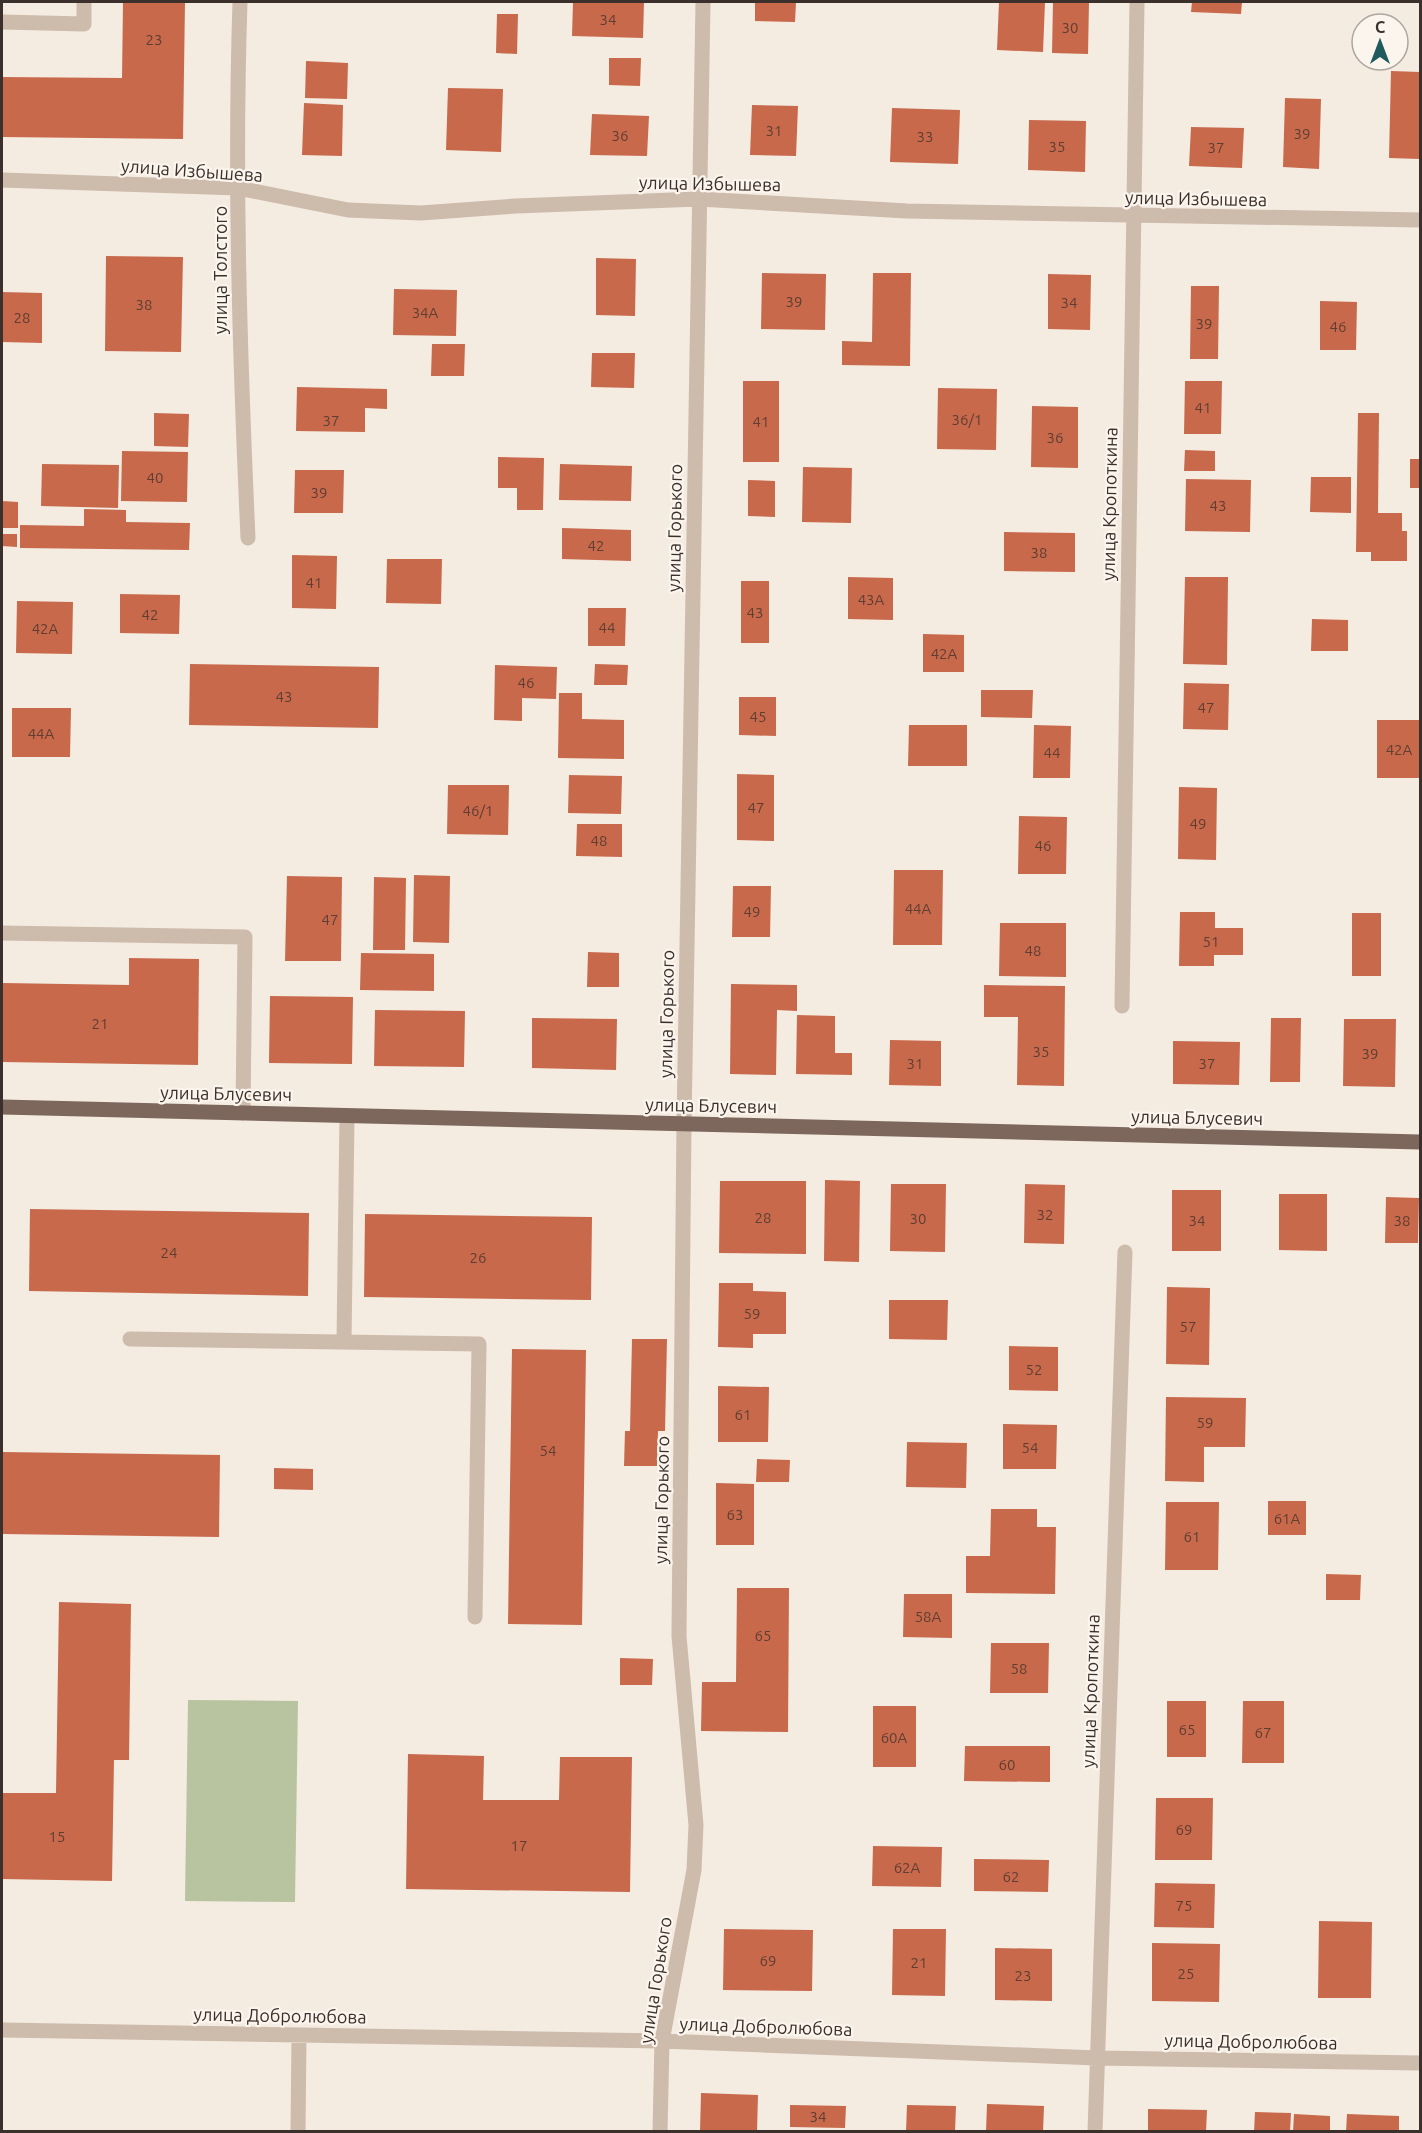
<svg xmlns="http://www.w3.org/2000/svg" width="1422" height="2133" font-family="Ubuntu,sans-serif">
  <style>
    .green { fill: #b8c4a0 }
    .building { fill: #c8694b }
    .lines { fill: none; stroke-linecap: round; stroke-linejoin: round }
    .minor { stroke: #cdbbac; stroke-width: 15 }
    .major { stroke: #7d675c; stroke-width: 15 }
    .labels { text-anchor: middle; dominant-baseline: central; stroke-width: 4.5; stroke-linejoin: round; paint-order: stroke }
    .number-label { font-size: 15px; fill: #5e3e33 }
    .street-label { font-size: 18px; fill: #3b302b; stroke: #fbf5ee }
  </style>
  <rect width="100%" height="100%" fill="#f4ebe1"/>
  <path class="green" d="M188 1700 298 1701 295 1902 185 1901Z"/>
  <path class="building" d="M123 2H185L183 139 2 137V77L122 78Z
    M573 2H644L643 38 572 36Z
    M755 2H796L795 22 755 21Z
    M999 2H1045L1043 52 997 50Z
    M1053 2H1089L1088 54 1052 53Z
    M1192 2H1242L1241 14 1191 12Z
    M497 14H518L517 54 496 53Z
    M609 58H641L640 86 609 85Z
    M306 61 348 63 347 99 305 98Z
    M1391 71 1420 72V159L1389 158Z
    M448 88 503 89 501 152 446 150Z
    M1285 98 1321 99 1319 169 1283 167Z
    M304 103 343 105 342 156 302 155Z
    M752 105 798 106 796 156 750 155Z
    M892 108 960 110 958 164 890 162Z
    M592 114 649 116 647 156 590 155Z
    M1029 120 1086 121 1085 172 1028 170Z
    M1191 127 1244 128 1242 168 1189 166Z
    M106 256 183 257 181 352 105 351Z
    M596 258 636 259 635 316 596 315Z
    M762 273 826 274 825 330 761 329Z
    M873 273H911L910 366 842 365V341L872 342Z
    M1048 274 1091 275 1090 330 1048 329Z
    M1191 286H1219L1218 359H1190Z
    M394 289 457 290 456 336 393 335Z
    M2 292 42 293V343L2 342Z
    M1320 301 1357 302 1356 350H1320Z
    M432 344H465L464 376H431Z
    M592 353H635L634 388 591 387Z
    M743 381H779V462H743Z
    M1185 381H1222L1221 434H1184Z
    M297 387 387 389V409L365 408V432L296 431Z
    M938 388 997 389 996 450 937 449Z
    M1032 406 1078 407V468L1031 467Z
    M154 413 189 414 188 447 154 446Z
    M1358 413H1379L1378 513H1402V531H1407V561H1371V552H1356Z
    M1185 450 1215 451V471H1184Z
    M122 451 188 452 187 502 121 501Z
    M498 457 544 458 543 510H517V488H498Z
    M1410 459H1420V488H1410Z
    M42 464 119 465 118 508 41 506Z
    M560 464 632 466 631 501 559 500Z
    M803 467 852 468 851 523 802 522Z
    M295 470H344L343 513H294Z
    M1311 477H1351V513L1310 512Z
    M1186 479 1251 480 1250 532 1185 531Z
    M748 480 775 481V517L748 516Z
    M2 501 18 502V528H2Z
    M84 509 126 510V522L190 523 189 550 20 548V525L84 526Z
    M562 528 631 530V561L562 559Z
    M1004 532 1075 533V572L1004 571Z
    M2 534H17V547L2 546Z
    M292 555 337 556 336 609 292 608Z
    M387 559H442L441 604 386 603Z
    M848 577 893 578V620L848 619Z
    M1185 577H1228L1227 665 1183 664Z
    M741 581H769V643H741Z
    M120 594 180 595 179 634 120 633Z
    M17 601 73 602 72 654 16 653Z
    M588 608H626L625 646H588Z
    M1312 619 1348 620V651H1311Z
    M923 634 964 635V672H923Z
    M190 664 379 667 378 728 189 725Z
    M595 664 628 665 627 685H594Z
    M495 665 557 667 556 699 522 698V721L494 720Z
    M1184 683 1229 684 1228 730 1183 729Z
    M981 690H1033L1032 718 981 717Z
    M559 693H582V719L624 720V759L558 758Z
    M739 697H776V736L739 735Z
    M12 708H71L70 757H12Z
    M1377 720H1420V778H1377Z
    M909 725H967V766H908Z
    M1034 725 1071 726 1070 778H1033Z
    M737 774 774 775V841L737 840Z
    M569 775 622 776 621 814 568 813Z
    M448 785H509L508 835 447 834Z
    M1179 787 1217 788 1216 860 1178 859Z
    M1019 816 1067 817 1066 874H1018Z
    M577 824H622V857L576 856Z
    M894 870H943L942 945H893Z
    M414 875 450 876 449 943 413 942Z
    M287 876 342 877 341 961H285Z
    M374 877 406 878 405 950H373Z
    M733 886H771L770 937H732Z
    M1180 912H1215V928H1243V955H1214V966H1179Z
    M1352 913H1381V976H1352Z
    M1000 923H1066V977L999 976Z
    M588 952 619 953V987H587Z
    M361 953 434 954V991L360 990Z
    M129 958 199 959 198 1065 2 1062V983L129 985Z
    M731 984 797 985V1011L777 1010 776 1075 730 1074Z
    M984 985 1065 986 1064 1086 1017 1085 1018 1017H984Z
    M270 996 353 997 352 1064 269 1063Z
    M375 1010 465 1011 464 1067 374 1066Z
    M797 1015 835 1016V1053H852V1075L796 1074Z
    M532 1018 617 1019 616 1070 532 1068Z
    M1271 1018H1301L1300 1082H1270Z
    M1344 1019H1396L1395 1087 1343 1086Z
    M890 1040 941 1041V1086L889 1085Z
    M1173 1041 1240 1042 1239 1085 1173 1084Z
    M825 1180 860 1181 859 1262 824 1261Z
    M720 1181H806V1254L719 1253Z
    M891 1184H946L945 1252 890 1251Z
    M1025 1184 1065 1185 1064 1244 1024 1243Z
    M1172 1190H1221V1251H1172Z
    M1279 1194H1327V1251L1279 1250Z
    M1386 1197 1419 1198 1418 1243H1385Z
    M30 1209 309 1213 308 1296 29 1291Z
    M365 1214 592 1217 591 1300 364 1297Z
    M719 1283H753V1291L786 1292V1334H753V1348L718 1347Z
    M1167 1287 1210 1288 1209 1365 1166 1364Z
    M889 1300H948L947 1340 889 1339Z
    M632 1339H667L665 1431H658L657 1466H624L625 1431H630Z
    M1009 1346 1058 1347V1391L1009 1390Z
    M512 1349 586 1350 582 1625 508 1624Z
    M718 1386 769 1387 768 1442H718Z
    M1166 1397 1246 1398 1245 1447H1204V1482L1165 1481Z
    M1003 1424 1057 1425 1056 1469H1003Z
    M907 1442 967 1443 966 1488 906 1487Z
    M2 1452 220 1455 219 1537 2 1534Z
    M757 1459 790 1460 789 1482H756Z
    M274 1468 313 1469V1490L274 1489Z
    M716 1483 754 1484V1545H716Z
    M1268 1501H1306V1535H1268Z
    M1166 1502H1219L1218 1570H1165Z
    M991 1509H1037V1527H1056L1055 1594 966 1593V1556H990Z
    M1326 1574 1361 1575 1360 1600H1326Z
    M737 1588H789L788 1732 701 1731 702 1682H736Z
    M904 1594H952V1638L903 1637Z
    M59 1602 131 1604 129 1760H114L112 1881 2 1879V1793H56Z
    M991 1643H1049L1048 1693H990Z
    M620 1658 653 1659 652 1685H620Z
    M1167 1701H1206V1757H1167Z
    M1243 1701H1284V1763H1242Z
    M873 1706H916V1767H873Z
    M965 1746H1050V1782L964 1781Z
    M408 1754 484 1756 483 1800H559L560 1757H632L630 1892 406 1889Z
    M1156 1798H1213L1212 1860H1155Z
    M873 1846 942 1847 941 1887 872 1886Z
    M974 1859 1049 1860 1048 1892 974 1891Z
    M1155 1883 1215 1884 1214 1928 1154 1927Z
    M1319 1921 1372 1922 1371 1998H1318Z
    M724 1929 813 1930 812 1991 723 1990Z
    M893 1929H946L945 1996 892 1995Z
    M1152 1943 1220 1944 1219 2002 1152 2001Z
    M995 1948 1052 1949V2001L995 2000Z
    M701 2093 758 2095 757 2132H700Z
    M987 2104 1044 2106 1043 2132H986Z
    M790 2105 846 2106 845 2128 790 2127Z
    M907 2105 956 2106 955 2132H906Z
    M1148 2109 1207 2110 1206 2132H1148Z
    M1255 2112 1291 2113 1290 2132H1254Z
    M1294 2114 1330 2116V2132H1293Z
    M1347 2114 1399 2116V2132H1346Z"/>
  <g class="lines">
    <path class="minor" d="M240 2C234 180 240 360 248 538
      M2 22 84 24V2
      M2 180 238 188 348 210 421 213 516 206 699 199 907 211 1420 220
      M2 933 245 937 243 1113
      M1122 1006 1137 2
      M130 1339 479 1344 475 1617
      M344 1342 347 1116
      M2 2030 662 2041 1097 2058 1420 2063
      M298 2132 299 2035
      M660 2132 662 2041 694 1870 696 1825 679 1636 684 1124 703 2
      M1095 2132 1125 1252"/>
    <path class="major" d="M2 1107 1420 1142"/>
  </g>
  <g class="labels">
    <g class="number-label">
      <text x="608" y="19">34</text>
      <text x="1070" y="27">30</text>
      <text x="154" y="39">23</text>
      <text x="774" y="130">31</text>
      <text x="1302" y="133">39</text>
      <text x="620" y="135">36</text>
      <text x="925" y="136">33</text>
      <text x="1057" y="146">35</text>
      <text x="1216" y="147">37</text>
      <text x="794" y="301">39</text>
      <text x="1069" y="302">34</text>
      <text x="144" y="304">38</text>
      <text x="425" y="312">34А</text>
      <text x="22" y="317">28</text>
      <text x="1204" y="323">39</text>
      <text x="1338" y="326">46</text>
      <text x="1203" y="407">41</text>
      <text x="967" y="419">36/1</text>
      <text x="331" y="420">37</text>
      <text x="761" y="421">41</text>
      <text x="1055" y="437">36</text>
      <text x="155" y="477">40</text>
      <text x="319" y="492">39</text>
      <text x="1218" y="505">43</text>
      <text x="596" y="545">42</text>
      <text x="1039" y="552">38</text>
      <text x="314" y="582">41</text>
      <text x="871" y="599">43А</text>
      <text x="755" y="612">43</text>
      <text x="150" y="614">42</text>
      <text x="607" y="627">44</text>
      <text x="45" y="628">42А</text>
      <text x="944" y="653">42А</text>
      <text x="526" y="682">46</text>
      <text x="284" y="696">43</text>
      <text x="1206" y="707">47</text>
      <text x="758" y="716">45</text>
      <text x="41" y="733">44А</text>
      <text x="1399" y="749">42А</text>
      <text x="1052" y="752">44</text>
      <text x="756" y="807">47</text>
      <text x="478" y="810">46/1</text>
      <text x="1198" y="823">49</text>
      <text x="599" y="840">48</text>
      <text x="1043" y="845">46</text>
      <text x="918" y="908">44А</text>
      <text x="752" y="911">49</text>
      <text x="330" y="919">47</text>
      <text x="1211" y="941">51</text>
      <text x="1033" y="950">48</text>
      <text x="100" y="1023">21</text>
      <text x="1041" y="1051">35</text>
      <text x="1370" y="1053">39</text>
      <text x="915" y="1063">31</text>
      <text x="1207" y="1063">37</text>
      <text x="1045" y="1214">32</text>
      <text x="763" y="1217">28</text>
      <text x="918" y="1218">30</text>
      <text x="1197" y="1220">34</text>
      <text x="1402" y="1220">38</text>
      <text x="169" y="1252">24</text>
      <text x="478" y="1257">26</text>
      <text x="752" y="1313">59</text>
      <text x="1188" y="1326">57</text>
      <text x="1034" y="1369">52</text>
      <text x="743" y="1414">61</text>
      <text x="1205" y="1422">59</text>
      <text x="1030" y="1447">54</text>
      <text x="548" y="1450">54</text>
      <text x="735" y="1514">63</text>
      <text x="1287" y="1518">61А</text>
      <text x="1192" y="1536">61</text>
      <text x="928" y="1616">58А</text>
      <text x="763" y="1635">65</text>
      <text x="1019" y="1668">58</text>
      <text x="1187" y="1729">65</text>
      <text x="1263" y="1732">67</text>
      <text x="894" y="1737">60А</text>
      <text x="1007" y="1764">60</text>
      <text x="1184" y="1829">69</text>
      <text x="57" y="1836">15</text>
      <text x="519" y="1845">17</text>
      <text x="907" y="1867">62А</text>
      <text x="1011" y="1876">62</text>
      <text x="1184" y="1905">75</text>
      <text x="768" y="1960">69</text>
      <text x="919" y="1962">21</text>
      <text x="1186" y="1973">25</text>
      <text x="1023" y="1975">23</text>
      <text x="818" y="2116">34</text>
    </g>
    <g class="street-label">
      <text transform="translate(192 170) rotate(4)">улица Избышева</text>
      <text transform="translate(710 183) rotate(1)">улица Избышева</text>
      <text transform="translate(1196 198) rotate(1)">улица Избышева</text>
      <text transform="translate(220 270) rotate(-90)">улица Толстого</text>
      <text transform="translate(1109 504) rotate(-89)">улица Кропоткина</text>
      <text transform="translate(674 528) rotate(-89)">улица Горького</text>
      <text transform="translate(666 1014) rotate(-89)">улица Горького</text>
      <text transform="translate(226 1093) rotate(1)">улица Блусевич</text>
      <text transform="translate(711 1105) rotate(1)">улица Блусевич</text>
      <text transform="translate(1197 1117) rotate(1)">улица Блусевич</text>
      <text transform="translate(661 1500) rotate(-89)">улица Горького</text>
      <text transform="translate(1090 1691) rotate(-88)">улица Кропоткина</text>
      <text transform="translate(655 1980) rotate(-81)">улица Горького</text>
      <text transform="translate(280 2015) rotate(1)">улица Добролюбова</text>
      <text transform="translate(766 2026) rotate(2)">улица Добролюбова</text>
      <text transform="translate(1251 2041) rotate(1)">улица Добролюбова</text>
    </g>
  </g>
  <rect width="1422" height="2133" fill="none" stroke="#3b302b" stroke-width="6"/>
  <g transform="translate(1380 42)"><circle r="28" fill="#fbf5ee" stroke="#aea6a0" stroke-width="1.5"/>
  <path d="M0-4.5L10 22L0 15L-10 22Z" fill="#1f5a5e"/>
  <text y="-9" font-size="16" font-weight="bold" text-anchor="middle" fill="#3b302b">С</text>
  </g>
</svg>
